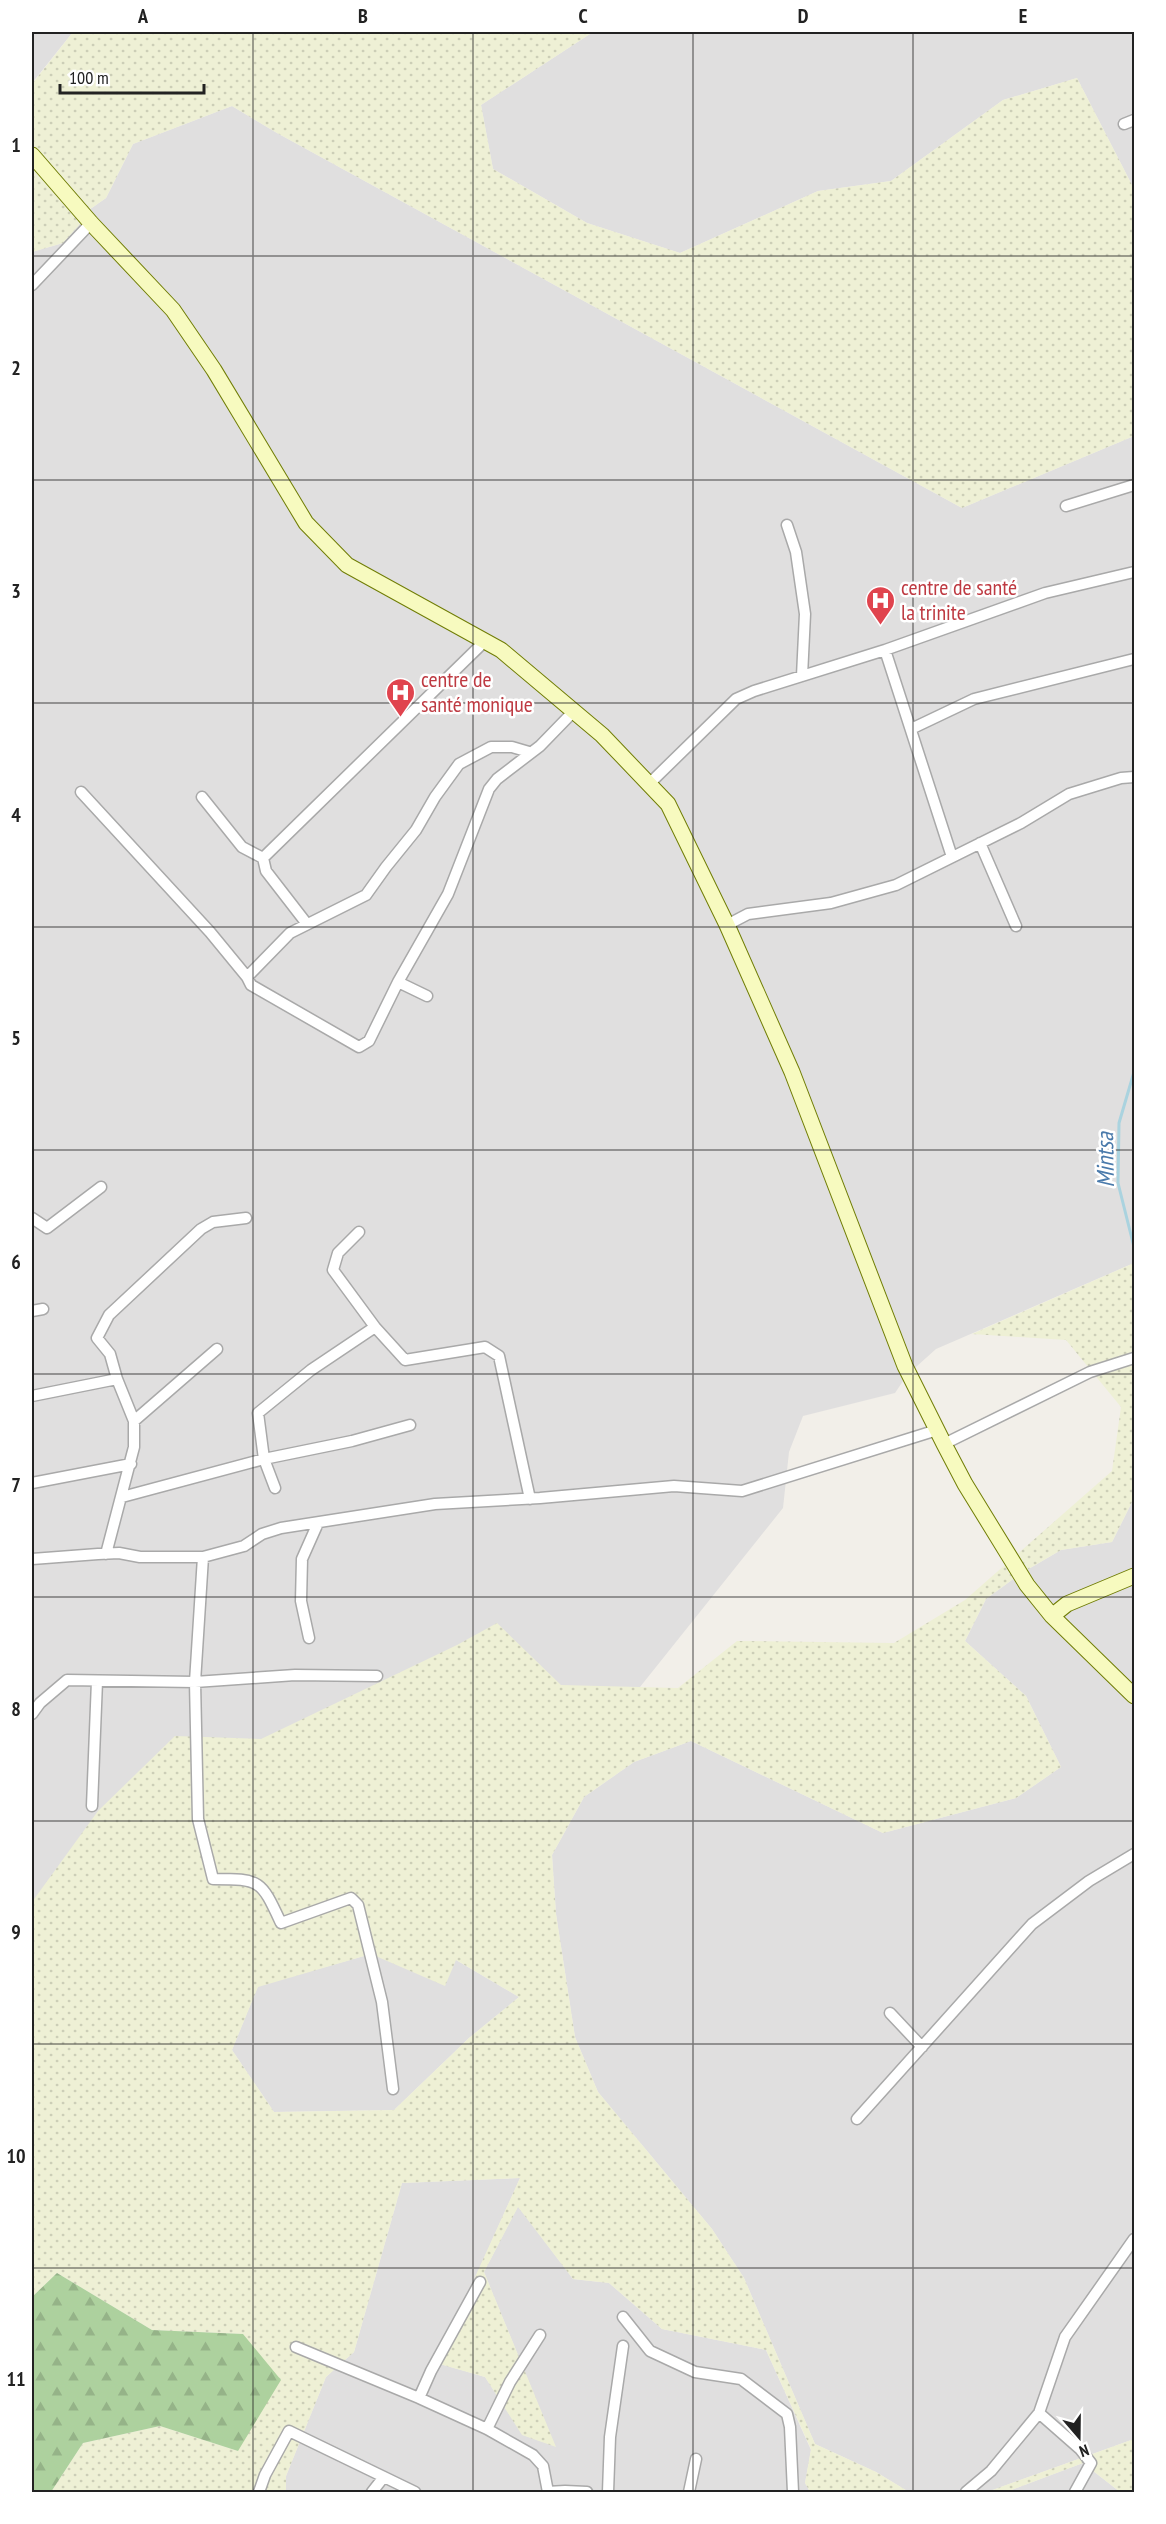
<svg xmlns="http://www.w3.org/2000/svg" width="1166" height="2524" font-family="'PT Sans Narrow',sans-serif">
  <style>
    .residential { fill: #e0dfdf }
    .farmland { fill: url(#farmland-dots); fill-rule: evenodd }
    .forest { fill: url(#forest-firs) }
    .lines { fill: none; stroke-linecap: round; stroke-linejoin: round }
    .stream { stroke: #aad3df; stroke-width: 3 }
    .street-casing { stroke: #a9a9a9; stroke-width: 13 }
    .secondary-casing { stroke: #707d05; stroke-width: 17 }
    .street { stroke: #fff; stroke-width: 10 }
    .secondary { stroke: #f7fabf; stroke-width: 15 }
    .grid { fill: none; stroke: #222; stroke-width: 1.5; stroke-opacity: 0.55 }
    .labels { text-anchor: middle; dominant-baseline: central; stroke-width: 5; stroke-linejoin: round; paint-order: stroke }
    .health-label { font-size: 22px; fill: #be3a42; stroke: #fff; text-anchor: start }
    .water-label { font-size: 24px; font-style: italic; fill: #4a7aab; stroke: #fff }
    .neatline { fill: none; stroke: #222; stroke-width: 2 }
    .grid-label { font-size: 20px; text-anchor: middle; font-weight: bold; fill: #222 }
  </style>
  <defs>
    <pattern id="farmland-dots" width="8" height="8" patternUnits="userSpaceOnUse" patternTransform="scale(1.5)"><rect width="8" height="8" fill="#eef0d5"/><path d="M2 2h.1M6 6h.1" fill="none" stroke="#ccceb7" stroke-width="1.8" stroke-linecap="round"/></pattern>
    <pattern id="forest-firs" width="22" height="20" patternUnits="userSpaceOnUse" patternTransform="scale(1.5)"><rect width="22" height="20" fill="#add19e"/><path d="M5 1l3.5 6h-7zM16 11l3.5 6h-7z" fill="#95b388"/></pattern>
  </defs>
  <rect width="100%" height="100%" fill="#f2efe9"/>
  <path class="residential" d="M32 32H73L32 83Z
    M593 32H1134V189L1077 78 1003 100 891 181 818 191 680 253 587 223 493 169 481 105Z
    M232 106 277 133 962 508 1134 436V1263L936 1349 907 1375 895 1393 803 1416 789 1452 783 1508 636 1692 32 1968V252L63 243 86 212 106 198 133 144Z
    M1134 1498V2439L987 2492H909L876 2472 815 2444 744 2278 712 2229 598 2092 575 2037 556 1914 552 1855 584 1797 634 1762 691 1741 883 1833 1016 1798 1061 1767 1026 1696 965 1641 986 1599 1020 1574 1061 1550 1112 1542Z
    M371 1954 456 1960 519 1997 469 2038 394 2110 274 2112 232 2050 258 1986Z
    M520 2178 437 2363 485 2377 523 2435 555 2446 484 2272 518 2206 573 2279 609 2283 662 2329 766 2350 811 2450 805 2483 810 2492H286V2476L326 2377 354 2352 402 2183Z
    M1083 2463 1120 2492H1006Z"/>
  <path class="farmland" d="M73 32H593L481 105 493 169 587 223 680 253 818 191 891 181 1003 100 1077 78 1134 189V436L962 508 277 133 232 106 133 144 106 198 86 212 81 223 63 243 32 252V84Z
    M1134 1263V1498L1112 1542 1061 1550 1020 1574 986 1599 965 1641 1026 1696 1061 1767 1016 1798 883 1833 691 1741 634 1762 584 1797 552 1855 556 1914 575 2037 598 2092 712 2229 744 2278 815 2444 876 2472 909 2492H810L805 2483 811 2449 766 2350 662 2329 609 2283 573 2279 518 2207 484 2272 556 2447 522 2435 485 2377 436 2363 520 2178 402 2183 354 2352 326 2377 286 2476V2492H51L83 2443 160 2426 238 2451 243 2334 152 2330 57 2273 32 2297V1902L98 1811 175 1736 261 1739 457 1645 497 1623 561 1685 678 1688 737 1641 894 1643 965 1600 1112 1471 1121 1407 1066 1340 972 1334ZM371 1954 445 1986 456 1960 519 1997 469 2038 394 2110 274 2112 232 2050 258 1987Z
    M1134 2439V2492H1120L1083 2463 1006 2492H987Z"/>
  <path class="forest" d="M57 2273 152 2330 243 2334 281 2380 238 2451 160 2426 83 2443 51 2492H32V2297Z"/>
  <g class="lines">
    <path class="stream" d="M1134 1072 1119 1123 1118 1183 1134 1247"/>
    <defs>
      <path id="street" d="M1124 124 1134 120
        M32 285 91 223
        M1066 506 1134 485
        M787 525 796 552 805 614 802 676
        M885 650 952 857
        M911 729 974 699 1134 659
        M649 784 736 699 754 691 885 650 1045 593 1134 572
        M81 792 210 932 247 977 251 985 359 1047 369 1041 398 982
        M202 797 242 847 263 858
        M980 843 1016 926
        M307 924 266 871 263 858 485 641
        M727 925 748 914 831 903 896 885 1021 823 1069 794 1121 778 1134 777
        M247 977 290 933 366 895 386 867 416 830 435 797 459 764 491 747H512L529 752
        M427 996 398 982 448 894 489 789 497 779 540 746 573 712
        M32 1218 47 1228 101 1187
        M359 1232 338 1253 333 1270 375 1327 405 1360 485 1347 499 1356 530 1499
        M32 1311 43 1309
        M117 1379 110 1354 97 1338 109 1315 201 1229 213 1222 246 1218
        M32 1396 117 1379 134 1421V1447L106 1554
        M134 1421 217 1349
        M944 1444 1090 1372 1134 1358
        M32 1483 131 1464
        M275 1488 264 1459 258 1413 311 1370 375 1327
        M122 1497 264 1459 352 1441 410 1425
        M203 1557 195 1682 198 1819 213 1879C261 1879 261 1880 281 1923L351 1898 358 1905 382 2002 393 2089
        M32 1559 98 1554 119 1553 140 1557H203L244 1546 262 1534 281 1528 435 1504 540 1498 674 1486 742 1491 937 1430
        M309 1638 301 1601 302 1559 318 1523
        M32 1714 40 1703 67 1680 195 1682 295 1675 377 1676
        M92 1806 97 1681
        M890 2013 922 2047
        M857 2119 1032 1924 1089 1881 1134 1854
        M623 2317 650 2351 695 2372 741 2379 787 2414 790 2427 793 2492
        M296 2347 419 2398 487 2429 533 2455 543 2466 548 2492
        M419 2398 431 2371 480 2282
        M1039 2413 1080 2449 1091 2463 1075 2492
        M487 2429 510 2382 540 2335
        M259 2492 265 2475 289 2431 415 2492
        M372 2492 383 2478
        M547 2492 565 2491 587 2492
        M608 2492 610 2437 623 2346
        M689 2492 696 2459
        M966 2492 991 2471 1039 2413 1065 2337 1134 2239"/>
      <path id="secondary" d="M32 155 91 223 173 310 214 370 306 523 347 565 501 650 602 735 668 804 727 925 792 1072 905 1366 944 1444 965 1484 1027 1585 1052 1616 1134 1696
        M1052 1616 1067 1604 1134 1576"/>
    </defs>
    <use href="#street" class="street-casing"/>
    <use href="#secondary" class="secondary-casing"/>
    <use href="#street" class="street"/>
    <use href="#secondary" class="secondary"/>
  </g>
  <path class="grid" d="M253 32V2492M473 32V2492M693 32V2492M913 32V2492M32 256H1134M32 480H1134M32 703H1134M32 927H1134M32 1150H1134M32 1374H1134M32 1597H1134M32 1821H1134M32 2044H1134M32 2268H1134"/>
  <defs>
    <symbol id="hospital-pin" viewBox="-11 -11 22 30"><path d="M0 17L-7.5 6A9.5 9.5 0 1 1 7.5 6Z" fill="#e0444e" stroke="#fff"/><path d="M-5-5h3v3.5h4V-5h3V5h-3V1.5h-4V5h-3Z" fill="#fff"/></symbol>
  </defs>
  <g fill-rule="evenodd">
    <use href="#hospital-pin" x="864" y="584" width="33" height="45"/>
    <use href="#hospital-pin" x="384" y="676" width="33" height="45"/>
  </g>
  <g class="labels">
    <g class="health-label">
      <text x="901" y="587">centre de santé<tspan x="901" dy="25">la trinite</tspan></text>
      <text x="421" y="679">centre de<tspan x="421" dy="25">santé monique</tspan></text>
    </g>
    <g class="water-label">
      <text transform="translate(1105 1160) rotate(-91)">Mintsa</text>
    </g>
  </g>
  <rect width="1166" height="2524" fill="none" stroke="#ffffff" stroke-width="66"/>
  <g transform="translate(1079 2437) rotate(160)" stroke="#ffffff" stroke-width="4.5" paint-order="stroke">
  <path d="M0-4.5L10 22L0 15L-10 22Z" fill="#222222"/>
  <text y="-9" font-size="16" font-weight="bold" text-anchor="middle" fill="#222222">N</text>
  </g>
  <path d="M60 84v9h144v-9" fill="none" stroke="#222222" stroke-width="3"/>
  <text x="69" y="84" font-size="18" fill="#222222" stroke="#ffffff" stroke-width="4.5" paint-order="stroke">100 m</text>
  <rect x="33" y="33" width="1100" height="2458" class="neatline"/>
  <g class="grid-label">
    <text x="143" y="23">A</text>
    <text x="363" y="23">B</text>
    <text x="583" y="23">C</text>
    <text x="803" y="23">D</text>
    <text x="1023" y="23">E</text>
    <text x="16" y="152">1</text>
    <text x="16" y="375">2</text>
    <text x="16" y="598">3</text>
    <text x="16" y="822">4</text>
    <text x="16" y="1045">5</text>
    <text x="16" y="1269">6</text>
    <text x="16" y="1492">7</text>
    <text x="16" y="1716">8</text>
    <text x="16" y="1939">9</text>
    <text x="16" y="2163">10</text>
    <text x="16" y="2386">11</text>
  </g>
</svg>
